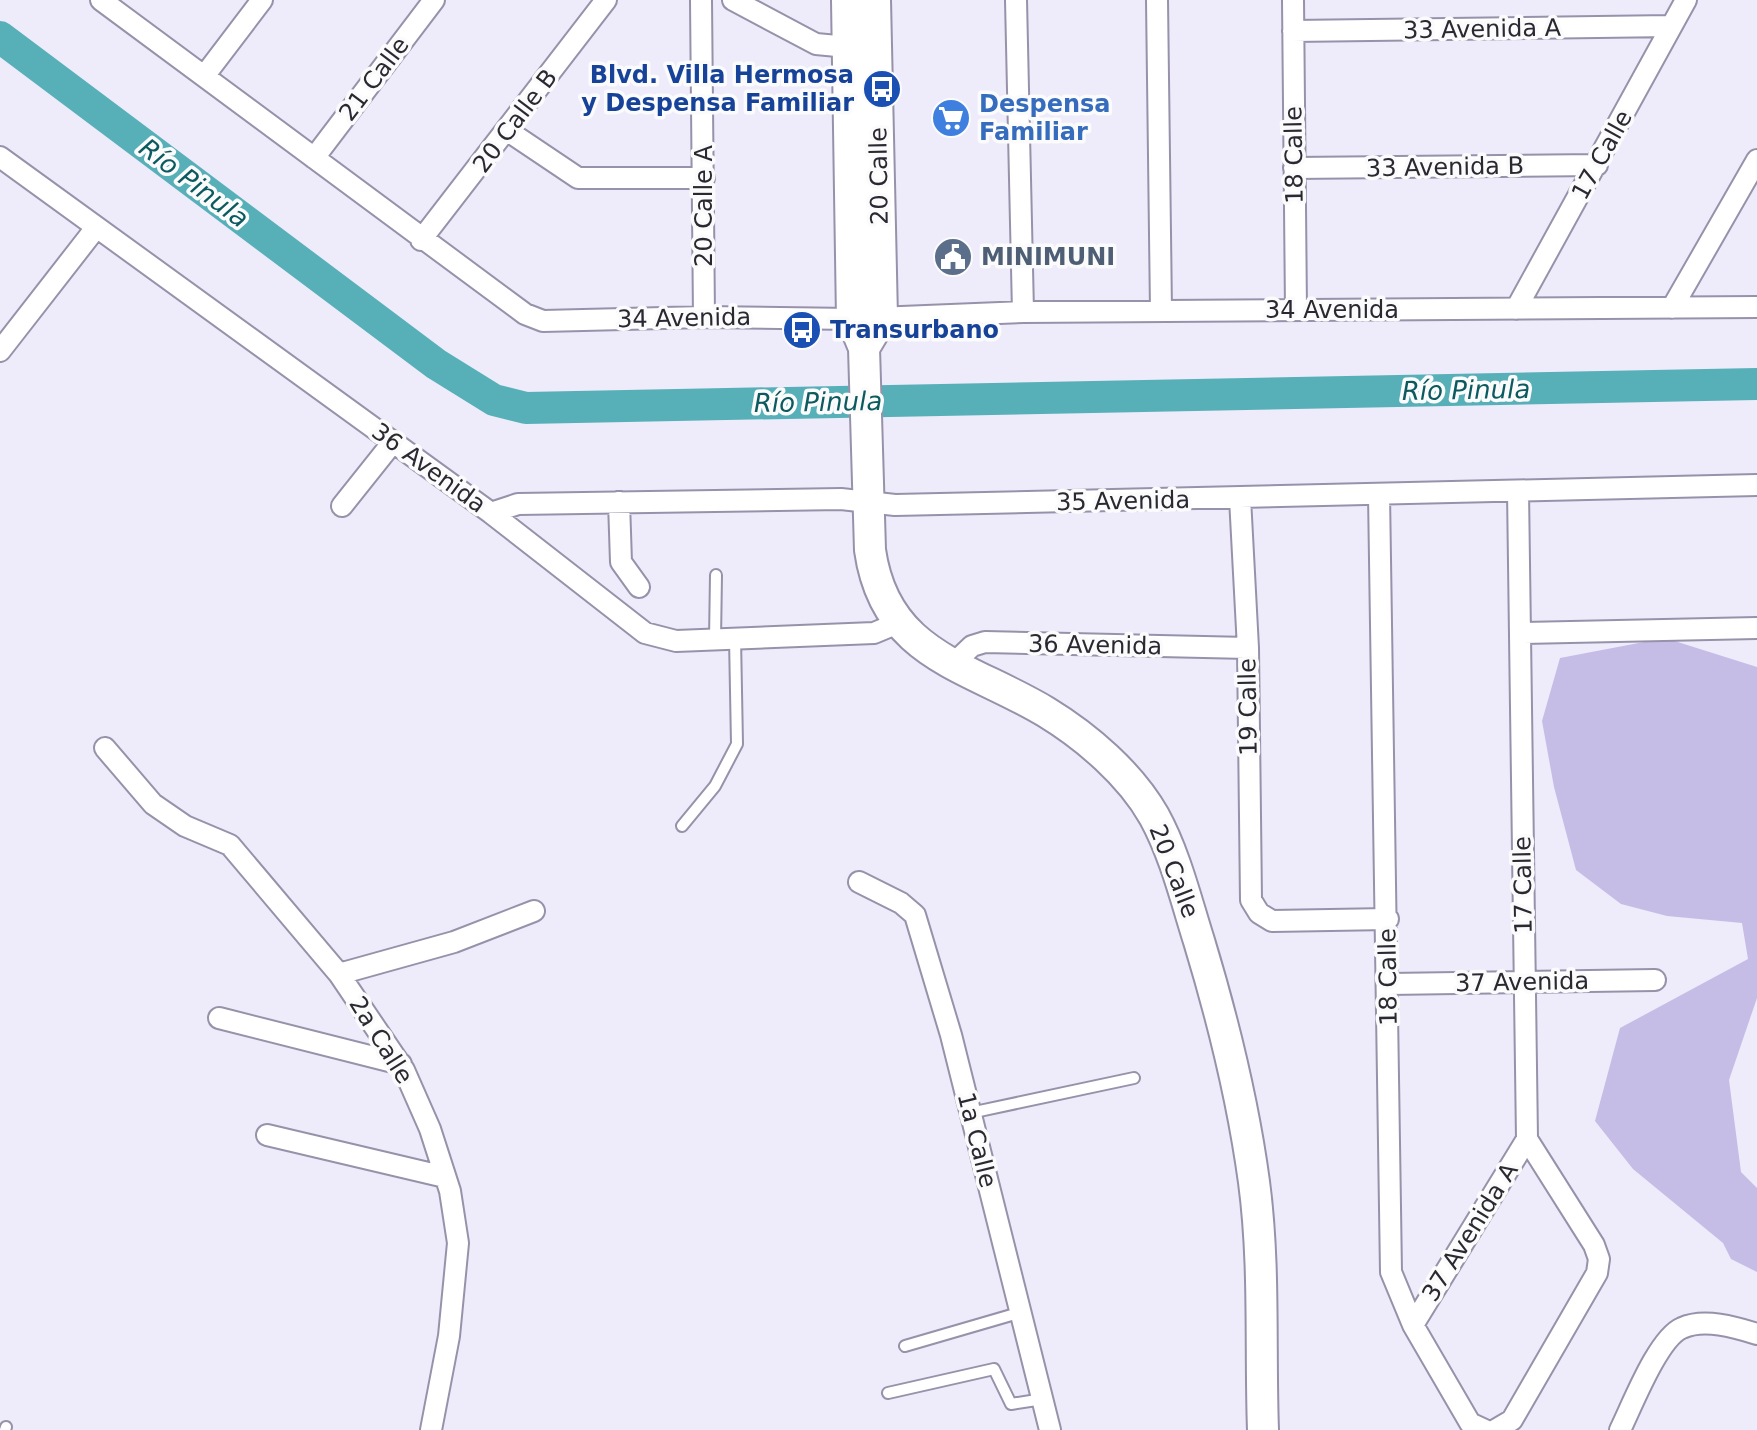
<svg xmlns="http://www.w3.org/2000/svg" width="1757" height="1430" font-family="'DejaVu Sans',sans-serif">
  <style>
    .green { fill: #c6bde6 }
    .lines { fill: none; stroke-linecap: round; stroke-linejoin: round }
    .river { stroke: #57b0b8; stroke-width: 32 }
    .service-casing { stroke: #9792aa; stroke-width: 14 }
    .minor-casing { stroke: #9792aa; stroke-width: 24 }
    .secondary-casing { stroke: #9792aa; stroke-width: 34 }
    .service { stroke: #fff; stroke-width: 10 }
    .minor { stroke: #fff; stroke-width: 20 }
    .secondary { stroke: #fff; stroke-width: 30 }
    .labels { text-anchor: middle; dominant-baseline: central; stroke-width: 7; stroke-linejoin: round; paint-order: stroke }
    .street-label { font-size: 24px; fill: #2b2832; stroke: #fbfbfb }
    .transit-label { font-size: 24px; font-weight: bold; fill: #164399; stroke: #fbfbfb; text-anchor: end }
    .shop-label { font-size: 24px; font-weight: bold; fill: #366cbe; stroke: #fbfbfb; text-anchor: start }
    .service-label { font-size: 24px; font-weight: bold; fill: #4e5e75; stroke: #fbfbfb; text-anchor: start }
    .water-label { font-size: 26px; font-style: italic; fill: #0b5a60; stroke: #fbfbfb }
  </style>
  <rect width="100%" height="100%" fill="#eeebfb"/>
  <path class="green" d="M1665 638 1757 667V998L1729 1080 1741 1172 1757 1188V1272L1731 1259 1723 1243 1633 1169 1595 1121 1620 1028 1748 959 1742 923 1667 916 1621 904 1576 870 1554 787 1542 721 1560 658Z"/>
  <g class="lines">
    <path class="river" d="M0 37 436 364 494 400 526 408 1757 384"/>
    <defs>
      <path id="service" d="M715 639 716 575
        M682 826 715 786 737 744 735 638
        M970 1113 1134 1078
        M905 1346 1022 1312
        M888 1393 994 1369 1011 1404 1043 1399
        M5 1430 6 1427"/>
      <path id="minor" d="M101 0 525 314 543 321 704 317 852 319 1023 312 1757 307
        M701 0 704 317
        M733 0 816 44 848 47
        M1016 0 1023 312
        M1157 0 1161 311
        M1293 0 1296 310
        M1293 31 1671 26
        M205 75 262 0
        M508 131 578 178H704
        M0 157 491 513 645 633 676 641 874 633 898 623
        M314 158 434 0
        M1294 168 1597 165
        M421 240 606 0
        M1672 308 1757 160
        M1516 309 1686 0
        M0 351 95 229
        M1379 494 1391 1272 1413 1325 1470 1423 1485 1430
        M1240 498 1248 648 1251 900 1259 913 1272 921 1388 919
        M619 502 621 562 639 587
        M342 506 393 442
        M491 513 518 504 841 499 895 505 1757 485
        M1520 633 1757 628
        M951 666 972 646 985 642 1248 648
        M105 748 153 804 185 826 230 845 339 974 404 1070 430 1129 450 1191 458 1243 449 1336 431 1430
        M859 882 901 903 915 915 951 1035 1050 1430
        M339 974 454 942 534 911
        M1389 984 1655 980
        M219 1018 401 1064
        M267 1135 445 1177
        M1413 1325 1527 1139
        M1495 1430 1512 1420 1597 1273 1599 1259 1594 1245 1527 1139 1518 491
        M1620 1430C1632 1406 1658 1338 1682 1328 1704 1318 1735 1327 1757 1334"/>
      <path id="secondary" d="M847 0 852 319 864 348 870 550C885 656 968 665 1046 712 1087 737 1130 774 1154 816 1175 854 1186 900 1199 941 1223 1020 1243 1101 1254 1182 1265 1264 1260 1348 1263 1430
        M864 348 882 318 875 0"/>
    </defs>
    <use href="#service" class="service-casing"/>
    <use href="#minor" class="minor-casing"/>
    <use href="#secondary" class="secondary-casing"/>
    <use href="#service" class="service"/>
    <use href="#minor" class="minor"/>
    <use href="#secondary" class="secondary"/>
  </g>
  <defs>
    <symbol id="bus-disc" viewBox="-11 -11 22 22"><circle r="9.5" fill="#1a4fb4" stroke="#fbfbfb"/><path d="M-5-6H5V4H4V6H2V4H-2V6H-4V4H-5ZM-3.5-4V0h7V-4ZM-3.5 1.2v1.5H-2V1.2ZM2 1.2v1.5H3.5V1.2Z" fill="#fff"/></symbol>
    <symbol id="supermarket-disc" viewBox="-11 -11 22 22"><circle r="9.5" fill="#3f7fe0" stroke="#fbfbfb"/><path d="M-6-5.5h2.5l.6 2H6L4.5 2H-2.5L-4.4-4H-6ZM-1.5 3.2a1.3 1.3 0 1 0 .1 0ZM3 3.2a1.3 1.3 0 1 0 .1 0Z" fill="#fff"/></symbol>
    <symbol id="civic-disc" viewBox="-11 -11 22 22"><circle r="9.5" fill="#5c6f8a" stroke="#fbfbfb"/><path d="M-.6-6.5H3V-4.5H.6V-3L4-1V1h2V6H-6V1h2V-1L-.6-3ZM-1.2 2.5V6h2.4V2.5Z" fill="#fff"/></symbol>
  </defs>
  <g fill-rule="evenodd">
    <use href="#bus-disc" x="860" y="67" width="44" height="44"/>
    <use href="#supermarket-disc" x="929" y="96" width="44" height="44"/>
    <use href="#civic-disc" x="931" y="235" width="44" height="44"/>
    <use href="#bus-disc" x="780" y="308" width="44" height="44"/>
  </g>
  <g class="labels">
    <g class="street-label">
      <text transform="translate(1482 29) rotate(-1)">33 Avenida A</text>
      <text transform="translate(374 79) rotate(-53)">21 Calle</text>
      <text transform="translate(515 121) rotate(-53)">20 Calle B</text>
      <text transform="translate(1294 155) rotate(-91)">18 Calle</text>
      <text transform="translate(1602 155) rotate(-61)">17 Calle</text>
      <text transform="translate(1445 167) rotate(-1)">33 Avenida B</text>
      <text transform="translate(879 176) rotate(-91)">20 Calle</text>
      <text transform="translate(704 206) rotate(-90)">20 Calle A</text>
      <text x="1332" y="310">34 Avenida</text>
      <text transform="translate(684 318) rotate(-1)">34 Avenida</text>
      <text transform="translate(429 468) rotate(36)">36 Avenida</text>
      <text transform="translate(1123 501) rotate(-1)">35 Avenida</text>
      <text transform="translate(1095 645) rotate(1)">36 Avenida</text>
      <text transform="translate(1248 707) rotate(-91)">19 Calle</text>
      <text transform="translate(1174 871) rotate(69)">20 Calle</text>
      <text transform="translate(1523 885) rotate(-91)">17 Calle</text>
      <text transform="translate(1388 977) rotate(-91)">18 Calle</text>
      <text transform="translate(1522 982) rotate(-1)">37 Avenida</text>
      <text transform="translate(381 1040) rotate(58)">2a Calle</text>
      <text transform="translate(977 1140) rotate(76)">1a Calle</text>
      <text transform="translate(1470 1232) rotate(-58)">37 Avenida A</text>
    </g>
    <g class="transit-label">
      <text x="854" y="75">Blvd. Villa Hermosa<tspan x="854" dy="28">y Despensa Familiar</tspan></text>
      <text x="830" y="330" text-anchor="start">Transurbano</text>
    </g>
    <g class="shop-label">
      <text x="979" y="104">Despensa<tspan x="979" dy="28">Familiar</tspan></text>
    </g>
    <g class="service-label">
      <text x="981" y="257">MINIMUNI</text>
    </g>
    <g class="water-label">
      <text transform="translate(194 183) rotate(37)">Río Pinula</text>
      <text transform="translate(1466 390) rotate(-1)">Río Pinula</text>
      <text transform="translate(818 402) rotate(-1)">Río Pinula</text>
    </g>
  </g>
</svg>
